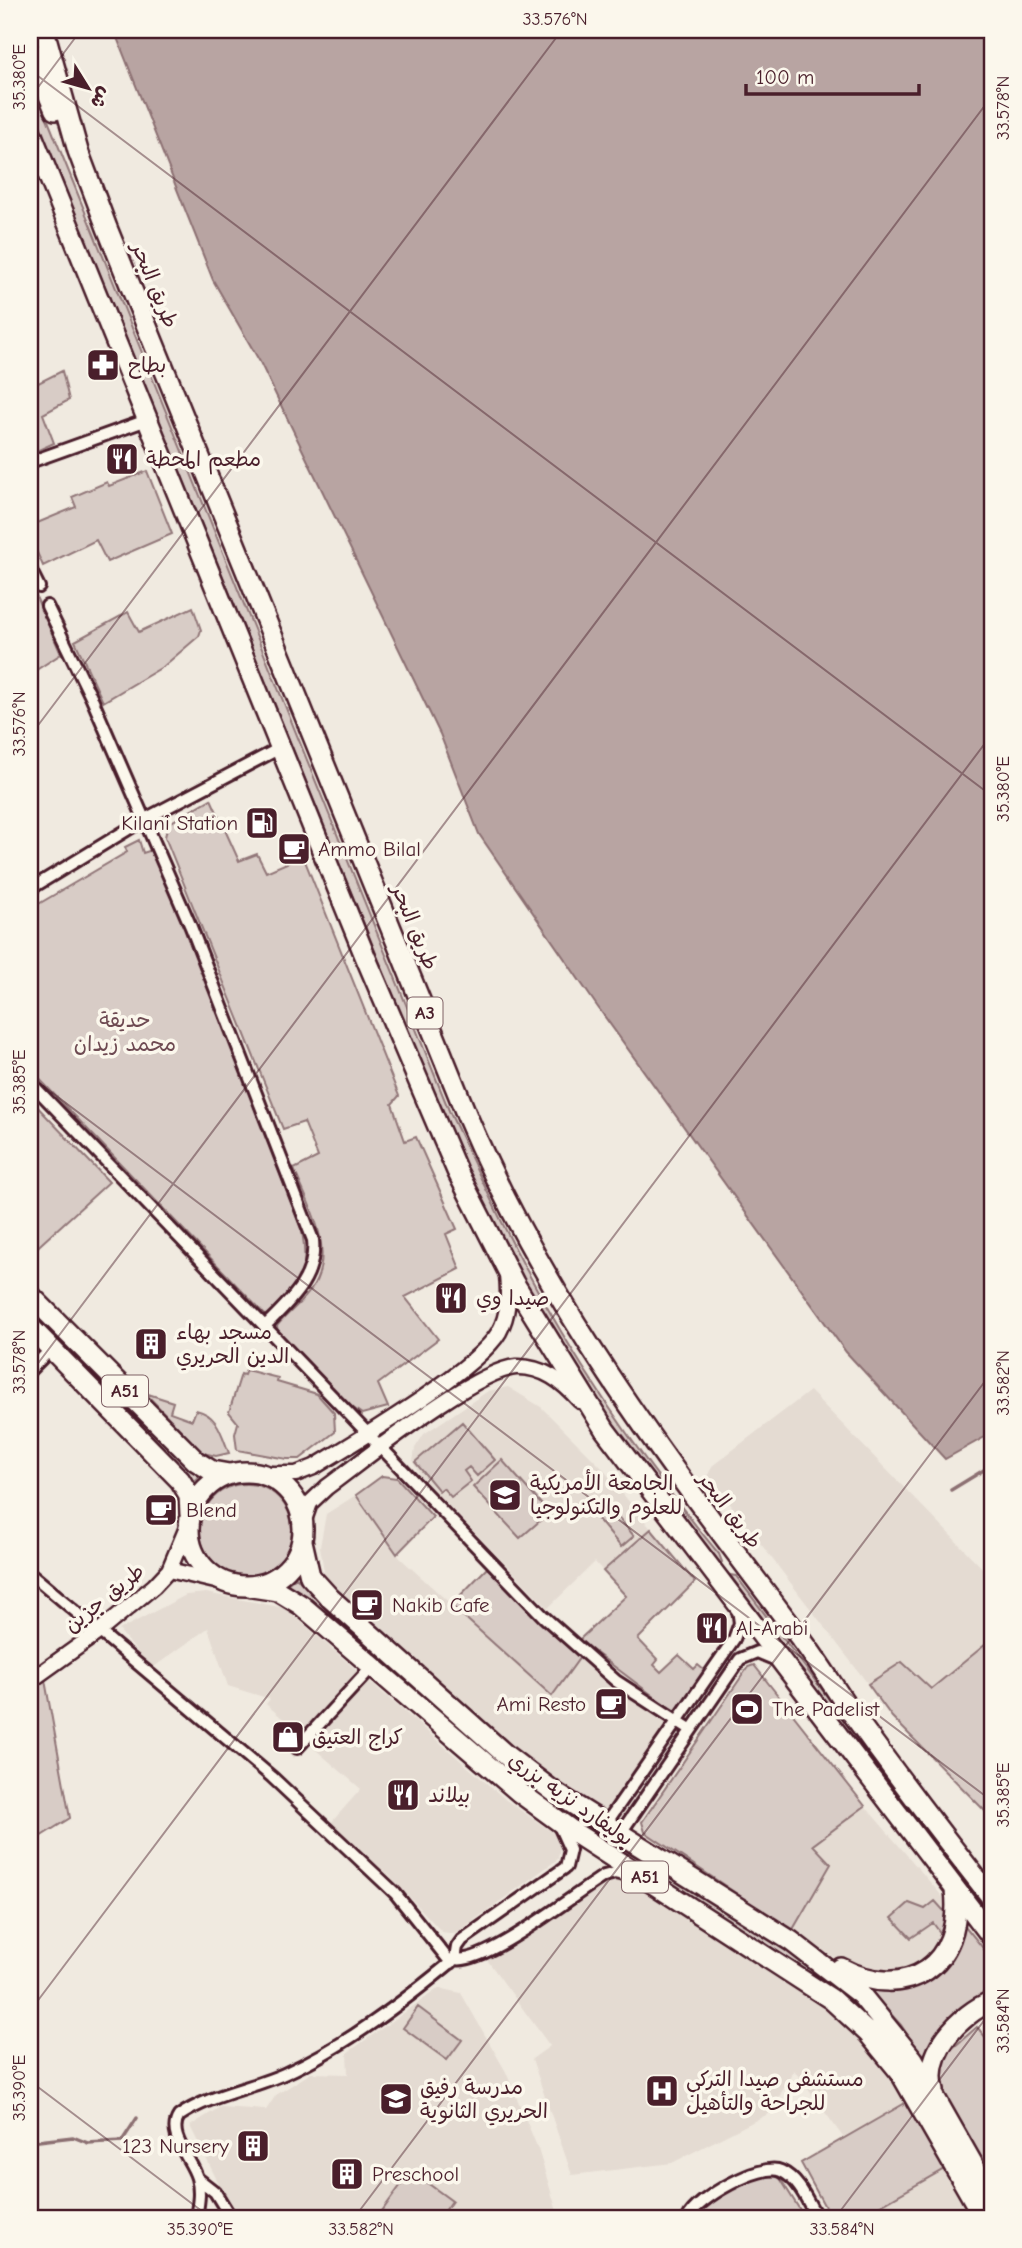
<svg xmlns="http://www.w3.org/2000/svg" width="1022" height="2248" font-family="'Comic Neue','Playpen Sans Arabic',sans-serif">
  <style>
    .built { fill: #e4dbd2 }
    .green { fill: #d8ccc6; stroke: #917678; stroke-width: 2 }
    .water { fill: #b8a4a2; stroke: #8c6f72; stroke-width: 2 }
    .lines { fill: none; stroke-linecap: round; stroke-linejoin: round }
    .stream { stroke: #8c6f72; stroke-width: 3.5 }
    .street-casing { stroke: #4a1f2b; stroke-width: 16 }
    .secondary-casing { stroke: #4a1f2b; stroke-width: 19 }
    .highway-casing { stroke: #4a1f2b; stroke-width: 24 }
    .street { stroke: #fbf7ec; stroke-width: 10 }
    .secondary { stroke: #fbf7ec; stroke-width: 14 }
    .highway { stroke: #fbf7ec; stroke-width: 19 }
    .ticks { fill: none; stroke: #4a1f2b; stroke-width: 2; stroke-opacity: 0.45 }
    .labels { text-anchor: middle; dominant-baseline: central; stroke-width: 7; stroke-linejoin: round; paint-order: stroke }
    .shield { fill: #fbf7ec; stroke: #7f6065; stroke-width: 2 }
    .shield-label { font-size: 19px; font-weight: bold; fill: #4a1f2b }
    .street-label { font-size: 21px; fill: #4a1f2b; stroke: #fbf7ec }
    .poi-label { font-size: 21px; fill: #4a1f2b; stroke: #fbf7ec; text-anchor: start }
    .park-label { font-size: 21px; fill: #6e4a52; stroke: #fbf7ec }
    .neatline { fill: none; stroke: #4a1f2b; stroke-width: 2.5 }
    .ticks-label { font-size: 18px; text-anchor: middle; fill: #4a1f2b }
  </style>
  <rect width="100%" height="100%" fill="#f0eae0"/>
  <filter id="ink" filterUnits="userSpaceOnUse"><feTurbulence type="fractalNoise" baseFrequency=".0143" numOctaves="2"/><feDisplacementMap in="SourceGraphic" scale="14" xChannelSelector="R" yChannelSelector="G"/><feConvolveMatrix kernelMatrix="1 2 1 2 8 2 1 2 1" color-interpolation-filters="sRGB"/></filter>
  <g filter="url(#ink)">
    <path class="built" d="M508 1387 541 1407 602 1468 651 1529 603 1571 595 1562 548 1608 421 1477 413 1462 415 1448 424 1434 488 1391Z
      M810 1391 992 1578V1639L931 1689 902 1662 868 1684 708 1475 712 1466Z
      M356 1495 400 1558 552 1696 580 1657 620 1689 671 1722 606 1813 545 1774 326 1583 320 1547 326 1514Z
      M206 1593 285 1608 506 1800 555 1834 560 1847 558 1859 455 1934 442 1932 389 1875 329 1825 361 1789 308 1743 294 1758 275 1740 290 1725 266 1704 270 1699 228 1686 208 1628 151 1669 119 1630 186 1595Z
      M865 1806 947 1902V1942L921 1971 869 1979 792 1931 831 1864 813 1845Z
      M612 1880H628L642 1886 824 2004 858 2034 895 2080 907 2102 843 2137 794 2070 770 2113 672 2163 572 2175 532 2059 550 2046 485 1957 595 1887Z
      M439 1988 461 1993 506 2072 538 2149 559 2218H236L190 2126 220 2107 266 2110 276 2095 311 2073 348 2074 347 2053Z
      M944 2169 970 2218H858Z"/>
    <path class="green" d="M30 76 450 1113C472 1158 492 1204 515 1248 570 1356 642 1461 719 1554L722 1562 717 1566 618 1435 506 1254 442 1116 30 102Z
      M62 371 69 400 43 414 54 443 30 454V387Z
      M147 471 172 534 107 562 96 540 43 566 30 537V526L76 507 72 497 107 482 109 486Z
      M30 583 61 654 30 674V582Z
      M193 607 201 630 199 636 164 666 103 702 75 641 128 612 139 632Z
      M211 799 239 861 257 854 266 872 303 856 399 1096 392 1104 405 1141 416 1137 457 1229 446 1234 460 1269 405 1297 438 1339 378 1384 388 1407 362 1414 352 1407 278 1332 277 1326C288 1312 305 1301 314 1285 335 1247 308 1204 294 1169L318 1157 304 1122 283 1129 165 837 168 824Z
      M139 840 143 853 155 849 302 1231C309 1270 303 1294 266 1316L30 1069V909L127 852 125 847Z
      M30 1099 109 1182 30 1254Z
      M30 1305 197 1471 200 1476 193 1483 183 1474 30 1317Z
      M246 1370 278 1378 277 1382 317 1394 334 1413 335 1432 300 1459H287L237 1450 235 1434 238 1423 229 1412 241 1374 244 1375Z
      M145 1393 173 1402 170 1412 192 1420 196 1410C218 1415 221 1433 229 1453L216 1456 203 1453Z
      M462 1422 495 1460 477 1476 469 1467 464 1471 471 1481 451 1497 443 1488 439 1491 415 1462Z
      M502 1460 549 1513 520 1538 473 1487Z
      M382 1476 397 1478 433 1517 397 1554 356 1495Z
      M200 1530a46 46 0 1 1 92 0a46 46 0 1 1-92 0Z
      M609 1506 634 1536 621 1547 596 1517Z
      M651 1529 695 1582 638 1639 658 1660 654 1665 661 1672 679 1655 694 1669 698 1665 705 1671 676 1713 579 1640 626 1596 603 1571Z
      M487 1568 580 1657 552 1696 451 1605Z
      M730 1575 736 1576 992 1914V1926Z
      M296 1577 337 1619 461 1727 657 1864 833 1980 828 1987 537 1797 286 1585Z
      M992 1639V1818L892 1717 868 1684 902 1662 931 1689Z
      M754 1665 865 1806 813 1845 831 1864 792 1931 645 1832 642 1822 748 1667Z
      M45 1680 70 1818 30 1843V1691Z
      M935 1901 943 1910 948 1909 947 1942 933 1923 911 1938 892 1918 909 1903 925 1909Z
      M961 1921 992 1959V1996L926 2063 901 2025 869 1990 883 1992 910 1988Z
      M418 2007 462 2040 447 2060 403 2028Z
      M977 2027 992 2045V2153L981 2160 937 2080 947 2053Z
      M907 2102 944 2169 858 2218H831L801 2163Z
      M411 2171 452 2201 440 2218H377Z
      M761 2174 778 2175 805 2218H693L701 2206Z"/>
    <path class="water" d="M114 30H992V1433L945 1459 846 1352 597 1006 479 834 440 734 260 362 213 280Z"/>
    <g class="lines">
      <path class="stream" d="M951 1490 992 1465
        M30 2142 73 2137 88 2143 122 2141 137 2118"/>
      <defs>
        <path id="street" d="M30 462 147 420
          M30 569 39 587
          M47 606 92 699 191 927 313 1240C317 1278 289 1302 265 1326
          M30 889 145 819 282 747
          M30 1082 544 1617 616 1681 690 1729
          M30 1370 51 1349
          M30 1573 272 1777 395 1893 451 1963
          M297 1748 372 1667
          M605 1825 734 1639 740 1623 738 1609
          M620 1834 740 1659 757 1652 776 1660
          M455 1959C485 1966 574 1894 604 1876L615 1873 633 1877
          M197 2178 215 2192 231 2218
          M196 2218C198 2205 201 2192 197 2178 192 2159 166 2135 179 2116 209 2095 250 2089 284 2074 346 2046 403 2002 455 1959L457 1947 462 1940 566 1867 570 1850 560 1828
          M688 2218C696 2199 761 2162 781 2171 799 2179 808 2202 817 2218"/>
        <path id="secondary" d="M263 1474H296L314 1467C355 1442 478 1369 499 1332 509 1314 509 1295 507 1275
          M303 1523 310 1503 327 1487C365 1459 475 1370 516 1367 543 1366 563 1382 580 1401
          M169 1570 224 1583
          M30 1681 97 1633 154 1586 169 1570 188 1525"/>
        <path id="highway" d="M44 30 78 151 107 228 467 1116C550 1312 674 1471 801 1639 818 1661 833 1686 849 1709 895 1773 943 1836 992 1898
          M30 50 55 110
          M30 130 365 956 457 1171 514 1283 605 1430 992 1937
          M30 1295 196 1461 212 1471 229 1474
          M30 1327 180 1480 189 1495 190 1514
          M189 1529a57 57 0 1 1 114 0a57 57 0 1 1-114 0Z
          M302 1541 310 1576 330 1598 507 1756 557 1794 791 1941 861 1995 913 2059 992 2198
          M252 1587 278 1591 301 1605 519 1792 575 1833 831 1999 868 2033 900 2072 984 2218
          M841 1968C907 2003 964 1965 955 1890
          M934 2090C923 2053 960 2014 992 2001"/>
      </defs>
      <use href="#street" class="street-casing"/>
      <use href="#secondary" class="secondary-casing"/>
      <use href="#highway" class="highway-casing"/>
      <use href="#street" class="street"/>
      <use href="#secondary" class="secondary"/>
      <use href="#highway" class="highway"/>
    </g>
  </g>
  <path class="ticks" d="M30 70 992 796M30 98 81 30M30 736 562 30M30 1076 992 1801M30 1374 992 96M30 2011 992 734M30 2081 211 2218M354 2218 992 1372M835 2218 992 2010"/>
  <defs>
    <symbol id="pharmacy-square" viewBox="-11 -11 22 22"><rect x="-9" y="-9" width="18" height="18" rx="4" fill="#4a1f2b" stroke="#fbf7ec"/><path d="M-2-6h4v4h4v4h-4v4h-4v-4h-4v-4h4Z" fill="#fff"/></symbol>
    <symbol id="restaurant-square" viewBox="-11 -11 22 22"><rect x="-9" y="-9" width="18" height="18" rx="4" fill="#4a1f2b" stroke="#fbf7ec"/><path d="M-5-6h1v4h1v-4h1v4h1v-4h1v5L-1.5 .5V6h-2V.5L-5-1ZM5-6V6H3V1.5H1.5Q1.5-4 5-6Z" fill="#fff"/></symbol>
    <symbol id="fuel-square" viewBox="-11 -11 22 22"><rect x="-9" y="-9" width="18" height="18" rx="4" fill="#4a1f2b" stroke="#fbf7ec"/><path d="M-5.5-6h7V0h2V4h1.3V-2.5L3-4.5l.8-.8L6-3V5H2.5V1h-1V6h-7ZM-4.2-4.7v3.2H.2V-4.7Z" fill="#fff"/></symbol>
    <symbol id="cafe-square" viewBox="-11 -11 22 22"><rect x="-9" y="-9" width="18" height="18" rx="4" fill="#4a1f2b" stroke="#fbf7ec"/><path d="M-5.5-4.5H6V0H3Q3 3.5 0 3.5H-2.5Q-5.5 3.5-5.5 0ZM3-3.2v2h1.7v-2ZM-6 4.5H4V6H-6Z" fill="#fff"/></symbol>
    <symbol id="building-square" viewBox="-11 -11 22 22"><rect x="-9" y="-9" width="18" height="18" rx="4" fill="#4a1f2b" stroke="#fbf7ec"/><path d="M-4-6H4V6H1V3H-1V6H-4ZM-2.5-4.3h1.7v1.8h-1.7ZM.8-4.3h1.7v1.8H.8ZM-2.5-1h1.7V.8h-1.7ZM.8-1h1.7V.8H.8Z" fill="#fff"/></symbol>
    <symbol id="university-square" viewBox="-11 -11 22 22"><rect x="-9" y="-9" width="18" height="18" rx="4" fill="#4a1f2b" stroke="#fbf7ec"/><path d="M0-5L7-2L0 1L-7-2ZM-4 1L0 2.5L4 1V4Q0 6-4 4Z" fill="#fff"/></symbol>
    <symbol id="stadium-square" viewBox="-11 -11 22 22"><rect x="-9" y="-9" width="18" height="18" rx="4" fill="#4a1f2b" stroke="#fbf7ec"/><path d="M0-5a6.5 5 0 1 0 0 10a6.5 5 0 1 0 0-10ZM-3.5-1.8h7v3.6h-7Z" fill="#fff"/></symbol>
    <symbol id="shop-square" viewBox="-11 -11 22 22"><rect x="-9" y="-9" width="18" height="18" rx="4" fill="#4a1f2b" stroke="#fbf7ec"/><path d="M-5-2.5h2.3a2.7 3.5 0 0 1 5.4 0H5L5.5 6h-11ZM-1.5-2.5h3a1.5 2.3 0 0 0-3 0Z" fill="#fff"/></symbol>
    <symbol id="hospital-square" viewBox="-11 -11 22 22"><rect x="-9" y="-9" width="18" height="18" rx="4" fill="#4a1f2b" stroke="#fbf7ec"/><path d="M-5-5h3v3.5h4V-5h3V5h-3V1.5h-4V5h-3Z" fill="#fff"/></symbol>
    <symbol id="school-square" viewBox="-11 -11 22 22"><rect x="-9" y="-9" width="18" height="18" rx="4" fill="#4a1f2b" stroke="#fbf7ec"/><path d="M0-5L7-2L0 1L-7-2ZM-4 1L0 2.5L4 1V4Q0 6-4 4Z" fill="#fff"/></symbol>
  </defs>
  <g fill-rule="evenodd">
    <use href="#pharmacy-square" x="84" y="346" width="38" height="38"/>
    <use href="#restaurant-square" x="103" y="440" width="38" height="38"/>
    <use href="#fuel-square" x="243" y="804" width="38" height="38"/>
    <use href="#cafe-square" x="275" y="830" width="38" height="38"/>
    <use href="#restaurant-square" x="432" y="1279" width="38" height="38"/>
    <use href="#building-square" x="132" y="1325" width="38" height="38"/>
    <use href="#university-square" x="486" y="1476" width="38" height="38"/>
    <use href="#cafe-square" x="142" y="1491" width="38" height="38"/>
    <use href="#cafe-square" x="348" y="1586" width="38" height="38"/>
    <use href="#restaurant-square" x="693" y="1609" width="38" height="38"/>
    <use href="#cafe-square" x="592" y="1685" width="38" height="38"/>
    <use href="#stadium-square" x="728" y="1690" width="38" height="38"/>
    <use href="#shop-square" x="269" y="1718" width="38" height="38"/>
    <use href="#restaurant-square" x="384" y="1776" width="38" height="38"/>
    <use href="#hospital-square" x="643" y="2072" width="38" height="38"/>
    <use href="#school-square" x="377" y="2080" width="38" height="38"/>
    <use href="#building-square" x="234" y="2127" width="38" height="38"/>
    <use href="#building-square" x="328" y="2155" width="38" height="38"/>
  </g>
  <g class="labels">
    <g class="shield">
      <rect x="407.5" y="997.5" width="35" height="31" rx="5"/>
      <rect x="102" y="1375.5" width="46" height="31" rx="5"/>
      <rect x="622" y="1861.5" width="46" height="31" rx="5"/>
    </g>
    <g class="shield-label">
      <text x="425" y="1013">A3</text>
      <text x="125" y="1391">A51</text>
      <text x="645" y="1877">A51</text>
    </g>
    <g class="street-label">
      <text transform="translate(155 285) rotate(68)">طريق البحر</text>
      <text transform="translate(415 927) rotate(68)">طريق البحر</text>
      <text transform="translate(730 1510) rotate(53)">طريق البحر</text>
      <text transform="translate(104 1598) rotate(-39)">طريق جزين</text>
      <text transform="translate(571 1799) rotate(35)">بوليفارد نزيه بزري</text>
    </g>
    <g class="poi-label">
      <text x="128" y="365">بطاح</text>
      <text x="146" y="459">مطعم المحطة</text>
      <text x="238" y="823" text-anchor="end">Kilani Station</text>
      <text x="318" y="849">Ammo Bilal</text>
      <text x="476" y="1298">صيدا وي</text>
      <text x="176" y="1332">مسجد بهاء<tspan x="176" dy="24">الدين الحريري</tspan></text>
      <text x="530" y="1483">الجامعة الأمريكية<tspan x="530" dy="24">للعلوم والتكنولوجيا</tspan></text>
      <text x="186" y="1510">Blend</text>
      <text x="392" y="1605">Nakib Cafe</text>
      <text x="736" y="1628">Al-Arabi</text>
      <text x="586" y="1704" text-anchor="end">Ami Resto</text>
      <text x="772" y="1709">The Padelist</text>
      <text x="312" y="1737">كراج العتيق</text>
      <text x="428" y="1795">بيلاند</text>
      <text x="686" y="2079">مستشفى صيدا التركي<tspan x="686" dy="24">للجراحة والتأهيل</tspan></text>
      <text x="420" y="2087">مدرسة رفيق<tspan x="420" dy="24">الحريري الثانوية</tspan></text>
      <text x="229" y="2146" text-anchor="end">123 Nursery</text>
      <text x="372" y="2174">Preschool</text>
    </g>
    <g class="park-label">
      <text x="125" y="1020">حديقة<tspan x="125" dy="24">محمد زيدان</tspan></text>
    </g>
  </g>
  <rect width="1022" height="2248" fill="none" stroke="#fbf7ec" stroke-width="77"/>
  <g transform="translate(88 88) rotate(127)" stroke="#fbf7ec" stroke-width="5" paint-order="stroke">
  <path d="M0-5L12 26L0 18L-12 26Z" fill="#4a1f2b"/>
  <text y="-10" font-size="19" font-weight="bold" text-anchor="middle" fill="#4a1f2b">ش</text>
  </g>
  <path d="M746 84v10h173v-10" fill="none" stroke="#4a1f2b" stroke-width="3.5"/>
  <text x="756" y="84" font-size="21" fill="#4a1f2b" stroke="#fbf7ec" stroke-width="5" paint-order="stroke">100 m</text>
  <rect x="38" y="38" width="946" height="2172" class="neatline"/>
  <g class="ticks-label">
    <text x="555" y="25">33.576°N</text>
    <text transform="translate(19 77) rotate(-90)" y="6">35.380°E</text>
    <text transform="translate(1003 108) rotate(-90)" y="6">33.578°N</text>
    <text transform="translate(19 724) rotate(-90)" y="6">33.576°N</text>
    <text transform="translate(1003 789) rotate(-90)" y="6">35.380°E</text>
    <text transform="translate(19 1082) rotate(-90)" y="6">35.385°E</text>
    <text transform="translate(19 1362) rotate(-90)" y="6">33.578°N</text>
    <text transform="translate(1003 1383) rotate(-90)" y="6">33.582°N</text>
    <text transform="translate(1003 1795) rotate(-90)" y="6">35.385°E</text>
    <text transform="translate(1003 2021) rotate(-90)" y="6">33.584°N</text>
    <text transform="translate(19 2088) rotate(-90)" y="6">35.390°E</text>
    <text x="200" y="2235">35.390°E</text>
    <text x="361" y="2235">33.582°N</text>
    <text x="842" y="2235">33.584°N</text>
  </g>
</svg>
